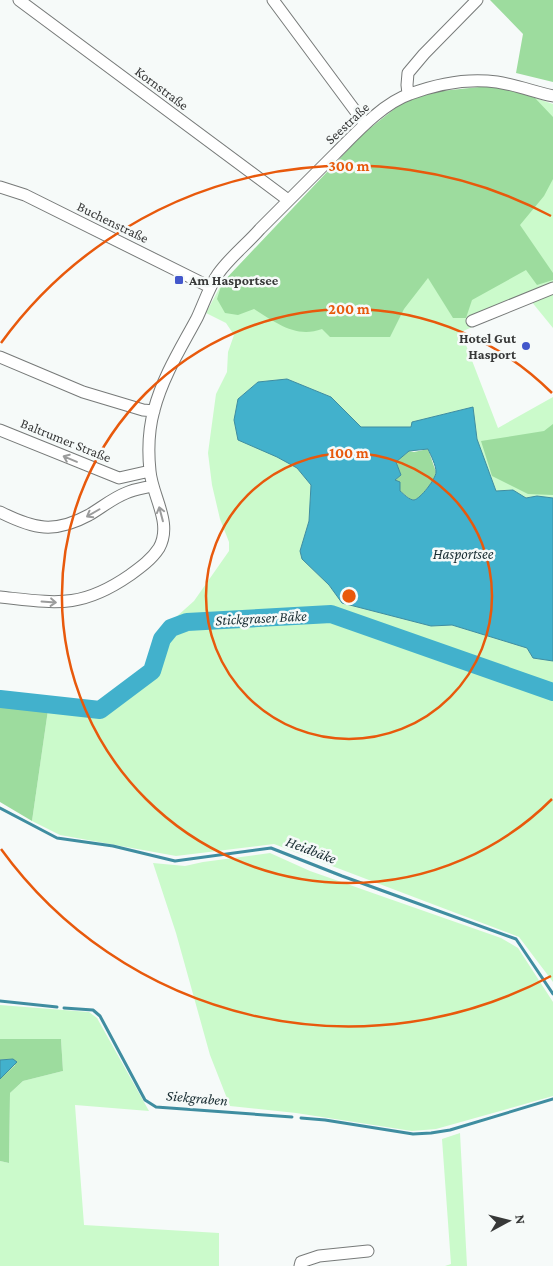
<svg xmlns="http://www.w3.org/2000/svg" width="553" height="1266" font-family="'Crimson Pro',serif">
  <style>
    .green { fill: #cbfacb }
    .forest { fill: #9ddc9e }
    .water { fill: #42b1cc; stroke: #3f8da0; fill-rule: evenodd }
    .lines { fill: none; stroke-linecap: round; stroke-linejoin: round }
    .stream { stroke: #3f8da0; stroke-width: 3 }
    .river { stroke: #42b1cc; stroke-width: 18 }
    .minor-casing { stroke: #777a79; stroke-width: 13 }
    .minor { stroke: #fff; stroke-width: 11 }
    .oneway { stroke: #9b9c9c }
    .ring { fill: none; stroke: #e8590c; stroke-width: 2.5 }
    .poi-dot { fill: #4357cb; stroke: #f6faf9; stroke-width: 2 }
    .labels { text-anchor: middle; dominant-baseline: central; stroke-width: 5; stroke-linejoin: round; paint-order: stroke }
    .street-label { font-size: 14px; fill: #373838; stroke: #f6faf9 }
    .poi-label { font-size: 14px; font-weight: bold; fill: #373838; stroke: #f6faf9; text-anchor: start }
    .water-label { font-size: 15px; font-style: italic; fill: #1a2e33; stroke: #f6faf9 }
    .centre { fill: #e8590c; stroke: #f6faf9; stroke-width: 2.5 }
    .ring-label { font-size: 15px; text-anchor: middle; font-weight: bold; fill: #e8590c; stroke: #f6faf9; stroke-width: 5; stroke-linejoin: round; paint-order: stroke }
  </style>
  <rect width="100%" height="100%" fill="#f6faf9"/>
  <path class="green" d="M498 85 553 104V328L531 301 461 332 498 428 553 397V498L537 496 526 498 513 490 496 491 477 439 472 407 412 422V427H361L331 397 287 379 258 382 238 399 277 457 297 468 311 485 309 521 300 551 302 559 329 585 342 603 431 626 452 625 527 648 533 658 553 661V689L490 662 331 608 197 618 180 622 175 618 194 601 229 551V542L220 519 212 485 208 453 216 394 227 372 228 352 234 335 226 323 206 313 222 283 364 133Z
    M327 618 553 700V982L519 937 274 844 176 856 60 835 32 821 48 710 100 713 153 676 169 637 182 627Z
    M270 853 310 871 501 938 518 948 553 1002V1096L436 1129 412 1131 296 1113 230 1106 210 1055 176 933 153 863 185 866 203 862Z
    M0 1005 89 1012 97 1018 149 1111 75 1105 84 1225 219 1233V1266H0V1161L9 1163 10 1093 23 1081 63 1071 61 1039H0Z
    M460 1133 467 1266H445L451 1264 442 1139Z"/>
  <path class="forest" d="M490 0H553V82L516 73 523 34Z
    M498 85 535 98 553 117V179L544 196 520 225 553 273V280L537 285 526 270 472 300 466 318H453L428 278 404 309 390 337H330L322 329C296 339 275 322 254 309L238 315 225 313 217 299 222 283 364 133 413 94Z
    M553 424V495L528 494 492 476 481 441 544 431Z
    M428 449 436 472 434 480 420 497 414 500 410 499 400 491 395 480 401 475 396 462 409 451 414 452Z
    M0 707 48 710 32 821 0 802Z
    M0 1039H61L63 1071 23 1081 10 1093 9 1163 0 1161V1079L15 1065 13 1059 0 1060Z"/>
  <path class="water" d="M287 379 331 397 361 427H411L412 422 473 407 477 439 496 491 513 490 526 498 537 496 553 498V661L533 658 527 648 452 625 431 626 342 603 329 585 302 559 300 551 309 521 311 485 297 468 277 457 238 440 234 420 238 399 258 382ZM428 449C431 456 436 465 436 472 436 479 420 499 414 500 409 500 404 494 400 491V482L395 480 401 475 396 462 409 451Z
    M13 1059 17 1062 0 1079V1060Z"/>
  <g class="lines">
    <path class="stream" d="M0 808 57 838 113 846 175 861 271 848 342 876 516 939 553 994
      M0 1001 57 1007
      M64 1008 93 1010 100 1016 145 1100 156 1107 292 1117
      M301 1118 325 1120 413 1134 431 1133 450 1130 553 1099"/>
    <path class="river" d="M0 699 100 710 152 671 162 639 171 628 187 622 331 614 553 692"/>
    <defs>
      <path id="minor" d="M19 0 288 200
        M273 0 365 124
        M408 94 407 85 408 73 424 54 477 0
        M0 187 25 195 210 287
        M472 321 553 288
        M0 357 83 392 143 410 154 411
        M0 430 119 478 150 471
        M0 512C34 529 54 534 89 515 101 508 113 498 126 493 134 489 144 488 152 486
        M0 597C56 603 81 609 130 575 141 567 152 559 159 548 173 523 152 496 150 471 148 452 149 428 154 410 163 376 181 348 197 318 204 303 209 287 218 274 229 258 247 244 260 229 285 204 310 179 335 154 355 134 383 103 410 94 437 84 469 78 497 82 516 85 535 92 553 96
        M300 1266 301 1262 319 1256 368 1251"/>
    </defs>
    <use href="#minor" class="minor-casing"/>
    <use href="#minor" class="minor"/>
  </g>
  <defs><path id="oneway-shaft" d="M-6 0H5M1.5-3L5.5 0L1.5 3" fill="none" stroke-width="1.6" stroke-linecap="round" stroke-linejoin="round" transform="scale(1.25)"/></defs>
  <g class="oneway">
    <use href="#oneway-shaft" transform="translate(70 459) rotate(-157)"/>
    <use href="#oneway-shaft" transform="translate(93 513) rotate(150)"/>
    <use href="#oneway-shaft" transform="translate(161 514) rotate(-105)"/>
    <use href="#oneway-shaft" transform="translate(49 602) rotate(4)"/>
  </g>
  <g class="ring">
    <circle cx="349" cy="596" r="143"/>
    <path d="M552 799A287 287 0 1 1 552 393"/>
    <path d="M551 976A430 430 0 0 1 1 849M1 343A430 430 0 0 1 551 216"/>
  </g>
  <g class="poi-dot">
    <rect x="174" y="275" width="10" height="10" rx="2.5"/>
    <circle cx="526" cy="346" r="5"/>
  </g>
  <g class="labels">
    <g class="street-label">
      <text transform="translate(162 88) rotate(37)">Kornstraße</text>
      <text transform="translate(347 123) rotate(-43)">Seestraße</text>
      <text transform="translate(113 222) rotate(26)">Buchenstraße</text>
      <text transform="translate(66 440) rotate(22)">Baltrumer Straße</text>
    </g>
    <g class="poi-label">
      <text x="189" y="280">Am Hasportsee</text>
      <text x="516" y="338" text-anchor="end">Hotel Gut<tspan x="516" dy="16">Hasport</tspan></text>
    </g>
    <g class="water-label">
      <text x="463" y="554">Hasportsee</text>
      <text transform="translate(261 618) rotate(-3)">Stickgraser Bäke</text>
      <text transform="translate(311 850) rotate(21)">Heidbäke</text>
      <text transform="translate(197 1098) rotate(5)">Siekgraben</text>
    </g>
  </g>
  <circle cx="349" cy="596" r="8" class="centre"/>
  <g class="ring-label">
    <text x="349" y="171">300 m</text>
    <text x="349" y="314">200 m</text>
    <text x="349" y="458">100 m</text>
  </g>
  <g transform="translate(508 1221) rotate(83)" stroke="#f6faf9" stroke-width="4" paint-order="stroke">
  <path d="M0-4L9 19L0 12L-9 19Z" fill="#373838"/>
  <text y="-8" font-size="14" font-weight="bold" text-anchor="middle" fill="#373838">N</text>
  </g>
</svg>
